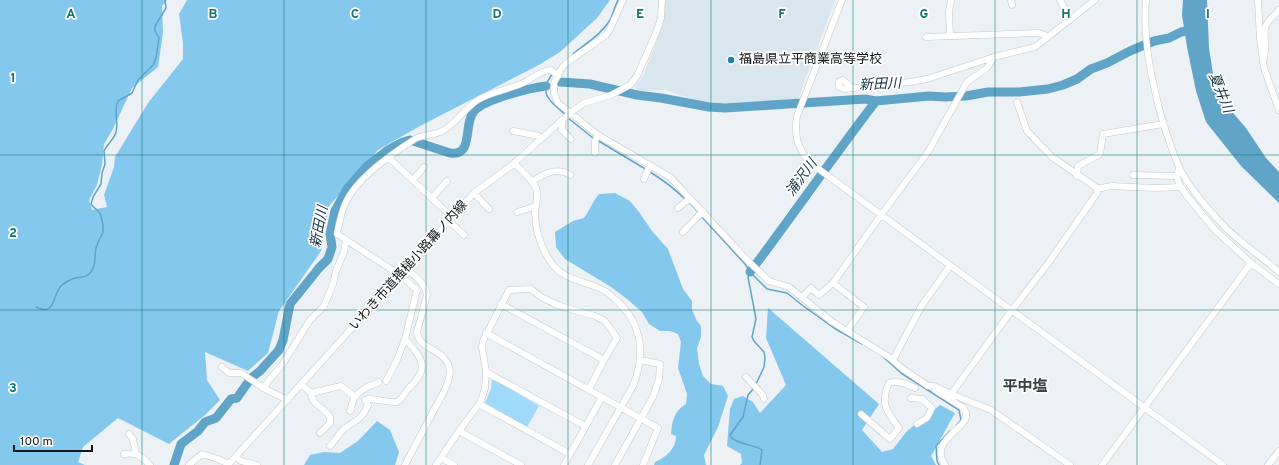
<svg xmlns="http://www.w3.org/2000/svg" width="1279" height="465" font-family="Overpass,'Noto Sans JP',sans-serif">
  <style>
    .built { fill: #d9e6ee }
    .green { fill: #a0dafa }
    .forest { fill: #84c8ed }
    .water { fill: #60a4c7 }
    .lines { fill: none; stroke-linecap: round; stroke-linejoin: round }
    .stream { stroke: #60a4c7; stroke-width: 1.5 }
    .river { stroke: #60a4c7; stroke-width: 9 }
    .minor-casing { stroke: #c4c9cd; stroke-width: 7 }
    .minor { stroke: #fff; stroke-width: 6 }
    .grid { fill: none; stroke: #0f766e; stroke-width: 1; stroke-opacity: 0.55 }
    .poi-dot { fill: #1e81ac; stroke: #fff; stroke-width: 1.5 }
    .labels { text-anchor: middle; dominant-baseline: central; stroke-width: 3.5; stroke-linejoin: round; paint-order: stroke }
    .poi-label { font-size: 13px; fill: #141617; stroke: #fff; text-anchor: start }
    .street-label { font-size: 13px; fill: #141617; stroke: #fff }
    .water-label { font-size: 14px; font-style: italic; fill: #133342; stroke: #fff }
    .quarter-label { font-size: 15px; font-weight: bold; fill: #3a3f41; stroke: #fff }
    .grid-label { font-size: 13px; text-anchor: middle; font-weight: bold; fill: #0f766e; stroke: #fff; stroke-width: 3.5; stroke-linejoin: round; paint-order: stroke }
  </style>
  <rect width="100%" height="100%" fill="#ebf1f5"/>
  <path class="built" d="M665 0H835L798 99 744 105H717L694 100 666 90 639 91 635 88V86L644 74 655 46 664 18Z"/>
  <path class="green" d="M492 380 497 381 539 406 527 427 485 403 491 389Z"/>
  <path class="forest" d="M0 0H167L162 6 163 33 158 67 132 88 113 129 104 144 102 164 97 185 89 200 92 210 107 207 104 195 114 167 115 157 148 103 183 59V43L179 14 187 0H610L597 18 560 52 537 66 420 126 378 150 329 206 321 251 279 311 268 353 248 371 205 352 207 380 220 400 205 415 169 444 118 418 83 447 78 462 85 465H0Z
    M615 193 630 201 639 212 652 231 668 249 683 289 692 301V310L697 321 701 326V337L697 348 699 364 703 376 711 384 723 386 728 396 718 427 704 455 706 465H654L655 462C666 457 676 449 676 436L671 434C672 421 674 411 686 404L687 394 678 368 681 342 678 334 670 331H660L649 324 642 312 627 299 611 287 565 259 556 247 555 232 573 221 584 218C590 210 592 202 599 194Z
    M768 308 879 404 862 430 882 452 893 449 907 431 940 405 955 413 931 456 936 465H740L742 463 741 454 727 446 730 409 734 399 743 396 753 402 760 413 786 385 766 338Z
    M377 421 390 430 399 452 395 465H304L310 455 324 452 340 453 358 441Z"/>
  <path class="water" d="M1183 0H1207L1209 48 1216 93 1246 128 1266 158 1279 172V203L1241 166 1206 122 1196 91 1187 47 1182 15Z"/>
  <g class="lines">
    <path class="stream" d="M573 54C586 43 601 35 610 20 613 14 615 6 618 0
      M553 73C537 93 550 102 566 115
      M568 118 593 138
      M597 140 647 170
      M650 172C663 180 675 189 686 200
      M689 202 699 213
      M701 216 745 264 750 272 767 289 787 293 802 305 834 328 862 344
      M750 273 748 277 756 319 752 337 754 341 764 352 765 358 764 367 756 384
      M36 307C56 317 52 295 61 286 64 283 71 279 75 278 80 277 85 278 89 274 98 266 93 255 97 245 98 240 103 236 103 231 104 227 102 220 101 216 100 210 94 209 91 204L93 197 101 184 102 173 105 164 104 151C107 144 114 140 116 132 119 121 113 111 118 101L132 93 138 80 153 65 156 58 159 38 155 31V26L166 8 165 0
      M881 355 901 373 959 410 961 420 956 426
      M754 388 748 395 743 417 730 435C733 444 754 444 762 450L760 465
      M939 465 937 461 936 446 950 431"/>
    <path class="river" d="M560 82 590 84 637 95 661 98 709 107 725 108 865 99 876 101 929 96 945 97 966 96 988 92H1019L1048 89 1063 85 1077 79 1091 69 1107 63 1130 51 1154 41 1169 38 1181 32 1192 30
      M750 272C793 215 833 157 876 101
      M174 465 181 444 198 431 205 422 216 418 231 399 237 398 251 378 260 371 279 350 283 340 290 304 319 268 328 259 332 247 330 234 335 211 347 189 367 166 388 150 403 142 410 140 450 153C474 157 463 124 474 111 485 99 530 88 546 86"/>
    <defs>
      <path id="minor" d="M623 0 609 31 606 35 565 64 561 69 554 83V93L558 103 598 135 670 177 746 259 769 281 789 287 831 321 889 357 903 369 928 386H934L951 394 991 410 1070 465
        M842 0 797 116C794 136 797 146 809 162L1223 465
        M1011 0 1012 5
        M1060 0 1070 20
        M1146 0C1143 39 1150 71 1159 108 1165 129 1171 150 1180 169 1189 188 1208 209 1223 225 1239 242 1261 256 1279 272
        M1258 0 1260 39 1264 68 1279 110
        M950 36 949 12 951 0
        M926 37 1039 33 1045 35 1048 37
        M1263 61C1268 49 1262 35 1266 25 1269 19 1275 15 1279 10
        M852 88 843 80 839 82V87L845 89 910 82 927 79 994 57
        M562 120V130L571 139
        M513 131 539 136 542 138
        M595 153V141L598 135
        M389 158 452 217
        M514 163C521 170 532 179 536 188 539 196 536 204 535 212 535 229 541 247 550 261 565 283 584 279 605 291 609 293 612 297 616 300 642 323 646 354 633 386L588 465
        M1179 168 1177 176 1179 184 1187 196 1215 230 1251 263
        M1133 175 1177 176
        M1077 176 1078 166 1100 154 1103 134 1163 124
        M644 179 650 165
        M413 180 424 167
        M532 182C543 173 558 167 570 175
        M1097 189 1111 186 1155 188 1181 187
        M474 193 489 209
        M432 198 447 181
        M678 208 690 198
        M517 212 536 206
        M449 221 464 235
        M683 232 703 211
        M833 283 864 307 847 331
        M802 297 811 288 819 295 833 283 881 215 928 152 967 82 987 68 994 57 1035 47 1095 0
        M501 304 604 360
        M486 333 658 428 643 465
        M893 360 922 305 950 266
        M222 367 229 373H241L265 389 288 400
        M486 372 585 426
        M746 377 763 395 764 399
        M386 381 397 360 405 339 417 290 400 275 337 234C339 223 341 212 346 202 357 178 393 153 415 139 423 134 435 136 444 130 456 123 464 110 476 101 490 91 511 90 527 81 534 77 542 70 551 70L558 76
        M302 385 311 393C311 404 325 408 330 417V423L320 433
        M264 388 268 381 282 365 310 320 324 306 333 284 336 271 344 252 346 240
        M935 390 962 407C982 426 925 436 945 465
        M311 393 341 386 354 396
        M951 394 1012 310 1049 262 1097 193V188L1052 157 1027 131 1017 102
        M911 398 922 399 932 408 927 418 917 424
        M479 404 570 454
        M350 411C353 399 355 394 367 387 371 385 375 385 379 382
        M861 414 890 439 899 428C886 411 880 403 889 383 898 380 907 384 915 388
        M459 431 521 465
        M129 434 133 439 136 454
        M330 446C333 443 341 431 344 429 357 419 360 422 368 405L365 400 369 399C375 399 391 403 397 402 403 399 405 392 409 388 431 368 422 358 405 339
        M124 454C137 452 142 457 150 465
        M236 457 241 461 257 465
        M441 458 454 465
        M189 465 202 454 218 459 229 464
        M228 465 474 193 511 166 570 113 584 103 611 95 630 85 637 76 656 33 661 18 662 0
        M405 465C415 446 425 427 435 408 440 399 447 388 449 378 451 371 449 363 444 358 436 348 418 347 417 332L427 295C426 283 414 276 406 268
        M436 465 459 431 479 404 482 398 485 388 486 372 482 347 483 341 509 290 531 289 541 297 560 306 595 316 605 321 617 338 604 360 589 389
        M564 465 602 397
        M615 465 653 397 659 379 660 364 641 360
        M1102 465 1251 263 1279 284
        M1268 465 1279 451"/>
    </defs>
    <use href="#minor" class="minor-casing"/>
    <use href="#minor" class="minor"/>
  </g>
  <path class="grid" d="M142 0V465M284 0V465M426 0V465M568 0V465M711 0V465M853 0V465M995 0V465M1137 0V465M0 155H1279M0 310H1279"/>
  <circle class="poi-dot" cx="731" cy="60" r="4"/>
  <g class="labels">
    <g class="poi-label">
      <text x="739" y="60">福島県立平商業高等学校</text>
    </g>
    <g class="street-label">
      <text transform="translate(409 266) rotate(-48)">いわき市道搔槌小路幕ノ内線</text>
    </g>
    <g class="water-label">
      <text transform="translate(880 85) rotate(-3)">新田川</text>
      <text transform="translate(1220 93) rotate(68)">夏井川</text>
      <text transform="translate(802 178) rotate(-54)">浦沢川</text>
      <text transform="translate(320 227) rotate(-79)">新田川</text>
    </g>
    <g class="quarter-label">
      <text x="1025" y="387">平中塩</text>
    </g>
  </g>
  <g class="grid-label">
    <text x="71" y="18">A</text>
    <text x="213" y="18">B</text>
    <text x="355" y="18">C</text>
    <text x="497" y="18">D</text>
    <text x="640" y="18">E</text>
    <text x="782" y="18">F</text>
    <text x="924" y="18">G</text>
    <text x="1066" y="18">H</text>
    <text x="1208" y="18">I</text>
    <text x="13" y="82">1</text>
    <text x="13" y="237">2</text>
    <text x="13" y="392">3</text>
  </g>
  <path d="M14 445v6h78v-6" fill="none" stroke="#141617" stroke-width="2"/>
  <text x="20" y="445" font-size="12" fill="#141617" stroke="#ffffff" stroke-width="3" paint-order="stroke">100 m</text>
</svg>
